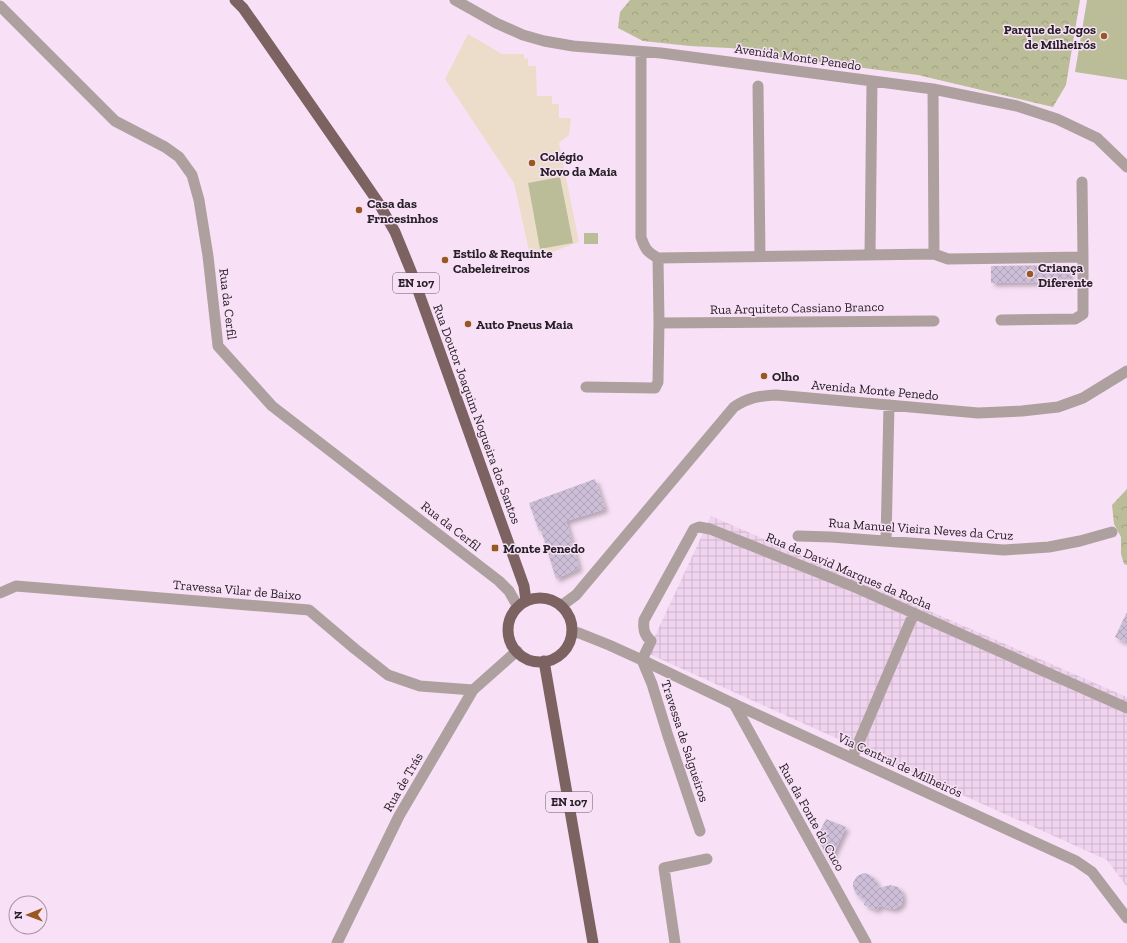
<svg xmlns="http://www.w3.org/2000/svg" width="1127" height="943" font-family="'Zilla Slab',serif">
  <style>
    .industrial { fill: url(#industrial-grid) }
    .education { fill: #ecddca }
    .forest { fill: url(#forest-crowns) }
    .green { fill: #bbbd98 }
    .building { fill: url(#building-cross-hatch); filter: url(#shadow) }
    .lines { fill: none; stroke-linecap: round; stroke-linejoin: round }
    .minor { stroke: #aea09e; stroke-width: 11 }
    .tertiary { stroke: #aea09e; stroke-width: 11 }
    .primary { stroke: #7c6361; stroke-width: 11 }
    .poi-dot { fill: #985920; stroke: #f8e1f6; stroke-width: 1.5 }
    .labels { text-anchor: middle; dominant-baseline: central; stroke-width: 3; stroke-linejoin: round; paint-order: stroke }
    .shield { fill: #f8e1f6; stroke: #665a66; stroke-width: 1 }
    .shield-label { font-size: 12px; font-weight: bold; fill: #282028 }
    .poi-label { font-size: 13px; font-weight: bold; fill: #282028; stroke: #f8e1f6; text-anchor: start }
    .street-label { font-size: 13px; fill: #282028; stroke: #f8e1f6 }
  </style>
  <defs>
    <pattern id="industrial-grid" width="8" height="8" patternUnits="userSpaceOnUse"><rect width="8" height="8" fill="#f0d3ee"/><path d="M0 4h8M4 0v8" fill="none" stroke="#ceb5cc"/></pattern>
    <pattern id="forest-crowns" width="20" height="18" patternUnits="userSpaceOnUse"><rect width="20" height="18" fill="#bbbd98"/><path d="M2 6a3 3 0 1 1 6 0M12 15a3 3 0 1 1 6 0" fill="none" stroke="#a1a283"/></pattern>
    <pattern id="building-cross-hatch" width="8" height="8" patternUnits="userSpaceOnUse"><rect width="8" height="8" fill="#cdbed7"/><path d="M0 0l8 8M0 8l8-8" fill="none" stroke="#b0a3b9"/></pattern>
    <filter id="shadow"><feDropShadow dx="3.5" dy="3.5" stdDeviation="2" flood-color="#0004"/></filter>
  </defs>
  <rect width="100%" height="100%" fill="#f8e1f6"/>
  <path class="industrial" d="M711 516 1127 697V887L1107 860 647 653Z"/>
  <path class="education" d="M468 34 502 54H524V59L528 58V66H536L537 96H552V104H559V118H571L569 135 559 143 579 242 531 260 514 183 445 79Z"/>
  <path class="forest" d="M630 0H1080L1066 85 1053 107 918 75 778 57 748 49 690 46 643 41 618 28 620 12Z
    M1127 489V565L1124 564 1121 554V537L1114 524 1112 505Z"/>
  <path class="green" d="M1087 0H1127V80L1075 72Z
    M560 177 573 243 540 249 528 183Z
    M584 233H598V244H584Z"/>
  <path class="building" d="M1069 265 1070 282 991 283V266Z
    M595 479 605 509 566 521 579 568 556 579 541 530 539 531 529 503Z
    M1127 612V643L1115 637Z
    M826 819 846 827 830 861 817 837Z
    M864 873 868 874 874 878 879 888 890 885 898 887 901 890 903 898 901 905 894 909 879 906 877 910 864 905 865 901 856 894 853 887V883L857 876Z"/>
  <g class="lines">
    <path class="minor" d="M455 0 496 23 523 35 544 41 573 46 661 53 933 89 1017 106 1057 119 1097 138 1127 167
      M0 6 115 121 165 147 179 157 192 175 199 200 208 256 218 346 272 406 499 581 509 591 518 607
      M641 52V237C645 249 647 252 658 258L934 254 933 89
      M758 86 760 256
      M934 254 948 259 1083 257
      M870 255 872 81
      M1001 320 1075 319 1083 314V257L1082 182
      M659 323 934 321
      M586 387 655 388 658 382 659 323 658 258
      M798 536 831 537 1004 550 1049 547 1080 541 1112 532
      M886 541 889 405
      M0 593 16 586 309 610 355 649 388 675 420 686 473 690
      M561 606 576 595 734 407C749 397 759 396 776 395L978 413 1022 411 1058 407 1083 398 1127 371
      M734 704 866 943
      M852 758 914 613
      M700 831 668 736 652 684 642 660 651 641C644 635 643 629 644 620L694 529 699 527 710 529 857 588 1127 708
      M337 943 399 816 473 690 517 651
      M675 943 664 868 707 859"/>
    <path class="tertiary" d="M572 632 579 633 609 645 642 660 734 704 1076 861 1092 872 1127 918"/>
    <path class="primary" d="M235 0 243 8 255 25 358 173 378 202 395 232 411 271 524 586 526 601
      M508 630a32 32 0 1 1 64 0a32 32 0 1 1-64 0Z
      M544 661 593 943"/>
  </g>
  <g class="poi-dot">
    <circle cx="1104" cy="36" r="4"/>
    <circle cx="532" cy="163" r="4"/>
    <circle cx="359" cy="210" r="4"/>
    <circle cx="445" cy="260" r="4"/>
    <circle cx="1030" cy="274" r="4"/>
    <circle cx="468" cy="324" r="4"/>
    <circle cx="764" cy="376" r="4"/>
    <rect x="491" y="544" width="8" height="8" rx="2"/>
  </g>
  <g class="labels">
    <g class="shield">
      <rect x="393" y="273" width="46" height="20" rx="3"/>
      <rect x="546" y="792" width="46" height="20" rx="3"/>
    </g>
    <g class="shield-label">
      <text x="416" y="283">EN 107</text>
      <text x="569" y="802">EN 107</text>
    </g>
    <g class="poi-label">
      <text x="1096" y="29" text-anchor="end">Parque de Jogos<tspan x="1096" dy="15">de Milheirós</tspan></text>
      <text x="540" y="156">Colégio<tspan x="540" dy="15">Novo da Maia</tspan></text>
      <text x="367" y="203">Casa das<tspan x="367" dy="15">Frncesinhos</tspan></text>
      <text x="453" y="253">Estilo &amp; Requinte<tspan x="453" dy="15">Cabeleireiros</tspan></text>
      <text x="1038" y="267">Criança<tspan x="1038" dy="15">Diferente</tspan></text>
      <text x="476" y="324">Auto Pneus Maia</text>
      <text x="772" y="376">Olho</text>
      <text x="503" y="548">Monte Penedo</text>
    </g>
    <g class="street-label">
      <text transform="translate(798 57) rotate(8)">Avenida Monte Penedo</text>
      <text transform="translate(228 304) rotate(83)">Rua da Cerfil</text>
      <text transform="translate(797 308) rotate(-1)">Rua Arquiteto Cassiano Branco</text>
      <text transform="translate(875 390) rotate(5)">Avenida Monte Penedo</text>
      <text transform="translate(477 414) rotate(70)">Rua Doutor Joaquim Nogueira dos Santos</text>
      <text transform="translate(451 526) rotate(38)">Rua da Cerfil</text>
      <text transform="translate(921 529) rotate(4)">Rua Manuel Vieira Neves da Cruz</text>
      <text transform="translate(849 571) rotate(23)">Rua de David Marques da Rocha</text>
      <text transform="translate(237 590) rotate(5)">Travessa Vilar de Baixo</text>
      <text transform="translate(685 741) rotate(72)">Travessa de Salgueiros</text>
      <text transform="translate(900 765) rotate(25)">Via Central de Milheirós</text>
      <text transform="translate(403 782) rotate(-60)">Rua de Trás</text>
      <text transform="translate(812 817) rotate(61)">Rua da Fonte do Cuco</text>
    </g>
  </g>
  <g transform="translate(28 915) rotate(269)"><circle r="19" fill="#f8e1f6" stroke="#a594a4"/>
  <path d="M0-3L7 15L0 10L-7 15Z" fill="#985920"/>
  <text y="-6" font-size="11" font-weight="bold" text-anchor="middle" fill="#282028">N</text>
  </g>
</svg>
